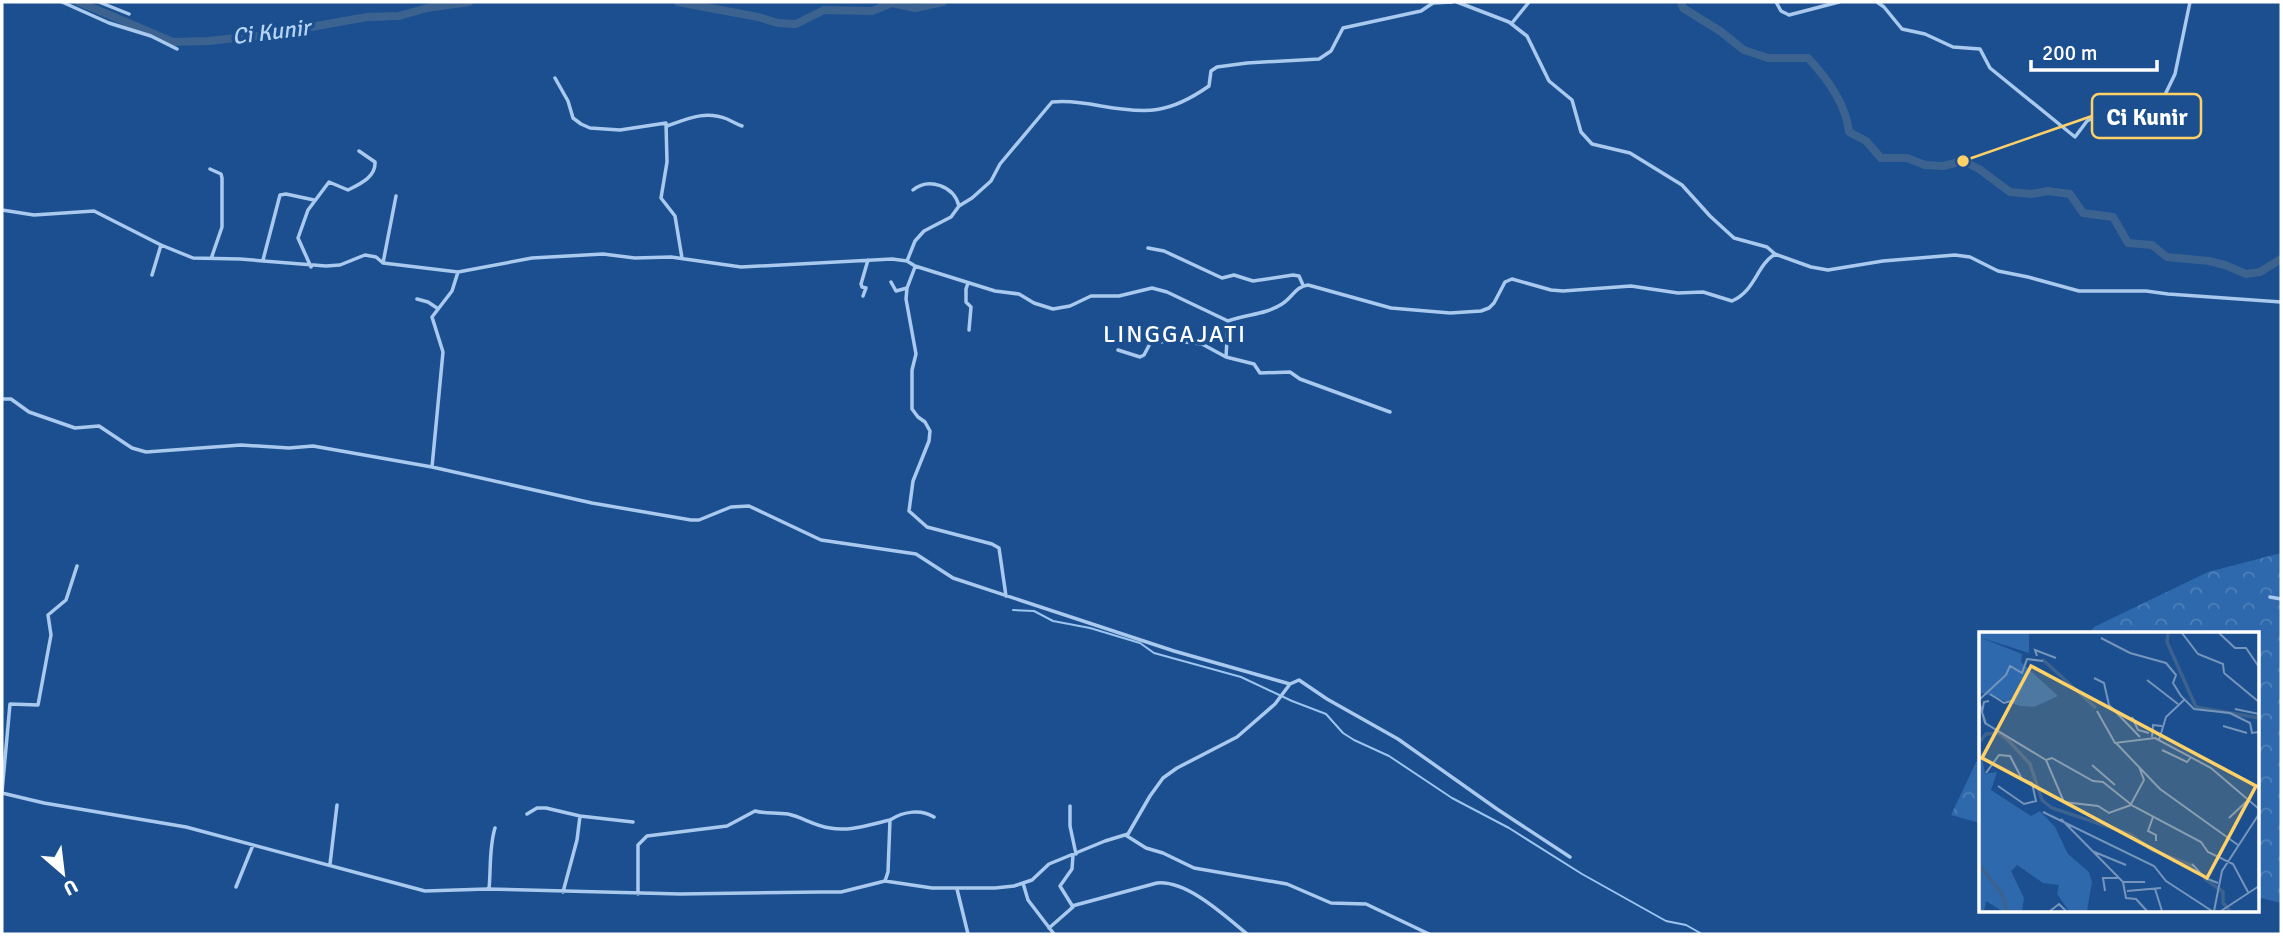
<svg xmlns="http://www.w3.org/2000/svg" width="2283" height="936" font-family="Signika,sans-serif">
  <style>
    .forest { fill: url(#forest-crowns) }
    .lines { fill: none; stroke-linecap: round; stroke-linejoin: round }
    .stream { stroke: #9cc4f0; stroke-width: 2 }
    .river { stroke: #3c6290; stroke-width: 8 }
    .street { stroke: #a9c9ee; stroke-width: 3.5 }
    .labels { text-anchor: middle; dominant-baseline: central; stroke-width: 7; stroke-linejoin: round; paint-order: stroke }
    .water-label { font-size: 23px; font-style: italic; fill: #b5d3f5; stroke: #1b4f8f }
    .quarter-label { font-size: 24px; letter-spacing: 2px; fill: #fff; stroke: #1b4f8f }
    .inset-river { fill: none; stroke: #3c6290; stroke-width: 3.5 }
    .inset-road { fill: none; stroke: #7695bc; stroke-width: 2 }
    .view { fill: #ffd166; fill-opacity: 0.15; stroke: #ffd166; stroke-width: 3.5 }
    .inset-edge { fill: none; stroke: #fff; stroke-width: 3.5 }
    .leader { fill: none; stroke: #ffd166; stroke-width: 2.5 }
    .callout-dot { fill: #ffd166; stroke: #1b4f8f; stroke-width: 2.5 }
    .callout { fill: #1b4f8f; stroke: #ffd166; stroke-width: 2.5 }
    .callout-label { font-size: 23px; text-anchor: middle; font-weight: bold; fill: #fff }
  </style>
  <defs>
    <pattern id="forest-crowns" width="20" height="18" patternUnits="userSpaceOnUse" patternTransform="scale(1.75)"><rect width="20" height="18" fill="#2e69ad"/><path d="M2 6a3 3 0 1 1 6 0M12 15a3 3 0 1 1 6 0" fill="none" stroke="#4d80b9"/></pattern>
  </defs>
  <rect width="100%" height="100%" fill="#1b4f8f"/>
  <path class="forest" d="M2281 553V903L2257 897V633H2089L2094 627 2208 572Z
    M1980 754V823L1951 815Z"/>
  <g class="lines">
    <path class="stream" d="M1013 610 1034 611 1053 621 1090 628 1140 643 1154 653 1241 677 1292 701 1326 714 1343 733 1354 740 1389 756 1452 798 1509 828 1582 874 1666 921 1686 925 1702 934"/>
    <path class="river" d="M79 2 173 42 208 41 266 35 367 17 399 16 427 8 469 2
      M678 2 758 17 778 23 796 24 824 10 872 11 892 3 915 8 943 2
      M1681 2 1683 8 1720 31 1744 50 1768 58H1808C1827 78 1846 104 1849 132L1866 141 1881 158H1907L1925 165 1943 166 1963 161 1979 169 2010 192 2031 194 2048 191 2070 194 2083 213 2113 217 2128 243 2152 245 2167 257 2209 261 2225 265 2246 274 2260 272 2281 259"/>
    <path class="street" d="M62 2 109 23 151 36 177 49
      M99 2 129 14
      M1457 2 1509 22 1527 36 1549 81 1572 100 1581 132 1592 144 1630 153 1682 185 1710 216 1734 238 1767 247 1775 254
      M1776 2 1781 11 1789 15 1839 2
      M1877 2 1884 7 1902 29 1925 34 1953 47 1980 49 1990 68 2075 137 2087 121 2091 119 2107 129 2142 135 2148 130 2175 74 2190 2
      M1512 23 1529 2
      M555 78 568 101 573 118 581 124 590 128 620 130 666 123 667 162 661 198 675 216 682 258
      M667 126C687 119 705 110 727 119 732 121 736 124 742 126
      M210 169 221 174 222 178V227L212 256
      M913 190C929 177 954 186 959 206
      M2 210 34 215 94 211 161 245 193 258 240 259 326 266 340 265 365 255 376 257 383 263 458 272 532 258 603 254 635 258 671 257 741 267 892 259 907 261 915 266 995 291 1019 294 1034 303 1053 309 1070 306 1091 296H1119L1152 288 1167 292 1228 321C1246 314 1265 315 1282 304 1292 298 1296 286 1308 285L1391 308 1450 313 1481 311 1489 308 1494 303 1505 282 1512 279 1551 290 1563 291 1631 286 1678 293 1703 292 1732 301C1756 290 1756 266 1775 254L1811 267 1828 270 1883 261 1955 255 1970 257 1998 271 2028 277 2079 291H2146L2168 294 2281 302
      M1148 248 1164 251 1222 278 1234 275 1253 281 1293 275 1299 276 1303 285
      M263 260 280 195 286 194 314 200
      M907 261 915 241 924 231 951 217 959 206 972 198 991 181 1000 164 1052 102C1068 100 1086 103 1101 106 1147 114 1169 114 1209 86L1211 71 1217 67 1247 63 1319 59 1331 51 1343 28 1421 11 1433 3 1452 2
      M383 263 396 196
      M311 267 298 238 308 210 329 182 348 190C360 184 376 177 375 162L359 151
      M915 267 907 288 906 299 916 354 912 370V409L918 417 925 422 930 431 929 441 913 481 909 511 927 527 992 544 999 548 1006 596
      M152 275 161 245
      M891 282 896 291 907 288
      M968 283 966 289V302L971 307 969 330
      M863 296 866 288 862 287 861 284 868 260
      M417 299 428 302 437 308
      M1118 350 1140 357 1144 355 1154 336 1161 342 1168 340 1202 344 1226 357 1254 364 1260 373 1290 372 1300 379 1390 412
      M1226 357 1228 321
      M2 399H11L29 412 75 428 99 426 132 448 146 452 241 445 289 448 313 446 432 467 592 503 691 520H699L731 507 749 506 821 540 916 554 953 578 1174 651 1290 684
      M432 467 443 352 432 317 452 291 458 272
      M2270 597 2281 599
      M2 792 10 704 38 705 51 635 48 615 66 600 77 566
      M2 793 44 803 186 827 425 891 487 889 680 894 820 892H841L885 881 932 888H995L1014 886 1032 880 1049 864 1105 841 1128 834 1150 796 1163 778 1177 768 1237 737 1275 704 1290 684 1299 680 1327 699 1398 739 1497 809 1570 857
      M1070 806V826L1076 854
      M527 814 537 808H546L580 816 633 822
      M1127 836 1146 848 1163 853 1194 868 1287 884 1331 903 1366 904 1429 934
      M330 864 337 805
      M885 881 888 872 890 820C904 811 921 809 934 817
      M1023 883 1028 900 1054 934
      M236 887 253 845
      M489 889C491 869 489 847 495 828
      M957 889 968 934
      M563 892 577 840 580 816
      M638 894V845L647 836 727 826 755 811C766 814 776 812 788 814 802 817 815 826 830 828 850 832 871 824 890 820
      M1072 906 1157 883C1187 880 1225 916 1247 934
      M1049 928 1073 907 1060 886 1072 869 1073 855"/>
  </g>
  <g class="labels">
    <g class="water-label">
      <text transform="translate(271 32) rotate(-7)">Ci Kunir</text>
    </g>
    <g class="quarter-label">
      <text x="1175" y="334">LINGGAJATI</text>
    </g>
  </g>
  <g transform="translate(1979 632)">
    <rect width="280" height="280" fill="#1b4f8f"/>
    <path d="M0 1H50V21L0 5Z" fill="#2e69ad"/>
    <path d="M0 5 43 22 42 30 79 64 55 75 41 74 0 60ZM1 113 6 142 18 140 12 158 52 184 61 179 76 195 89 222 110 240 113 250 108 279H90L78 262 80 253 64 251 38 233 32 239 45 266 43 279H23L7 269 5 279H0Z" fill="#2e69ad"/>
    <path class="inset-river" d="M189 1 188 10 217 75 280 86M63 27 117 76M0 111 7 102 20 101 28 107 51 132 63 168 73 176 151 202 173 218 214 234M0 233 23 262 28 279M225 246 244 260V271L251 279"/>
    <path class="inset-road" d="M203 1 219 22 244 32 245 41M240 1 256 16H267L280 35M122 6 151 21 187 31 197 43 194 51 202 64 215 77 251 81 271 91 273 101 280 100M58 24 56 18 77 26M245 41 280 70M115 46 125 51 130 73 161 105M168 48 199 72M11 62 25 71 36 68M0 68 27 43 31 34 43 41 48 27 64 29M0 69 6 91 67 128 73 126 114 149 124 150 154 174 222 210 229 220 254 232 269 260M256 77 280 82M118 79 136 111 176 106 232 136 280 177M153 85 159 98 170 101M7 92 3 80 5 70 10 69M244 94 268 101M173 105 174 93 183 94M180 108 187 85 205 68M137 111 181 157 259 213M183 118 208 130 212 125M67 128 85 170 119 174 130 181 152 173M113 133 136 153M7 141 20 123 31 124 43 147 53 151 57 169 45 172 19 154M152 172 165 148 160 135M64 180 175 234 187 249 233 279M174 185 169 199 177 203V209M250 186 269 168M82 187 144 250 147 266 157 267 168 279M113 219 147 233M213 232 226 246 239 251M144 250H166M176 257 183 279M126 259 124 246H139M148 259 182 256M71 279 80 272 87 279M235 279 243 239 280 182M242 279 280 254"/>
    <path class="view" d="M52 34 277 154 228 246 3 126Z"/>
    <rect width="280" height="280" class="inset-edge"/>
  </g>
  <path class="leader" d="M1963 161L2092 116"/>
  <circle class="callout-dot" cx="1963" cy="161" r="7"/>
  <rect class="callout" x="2092" y="94" width="109" height="44" rx="7"/>
  <g class="callout-label">
    <text x="2147" y="125">Ci Kunir</text>
  </g>
  <rect width="2283" height="936" fill="none" stroke="#ffffff" stroke-width="7"/>
  <g transform="translate(63 873) rotate(152)" stroke="#1b4f8f" stroke-width="5" paint-order="stroke">
  <path d="M0-5L12 26L0 18L-12 26Z" fill="#ffffff"/>
  <text y="-10" font-size="19" font-weight="bold" text-anchor="middle" fill="#ffffff">U</text>
  </g>
  <path d="M2031 60v10h126v-10" fill="none" stroke="#ffffff" stroke-width="3.5"/>
  <text x="2042" y="60" font-size="21" fill="#ffffff" stroke="#1b4f8f" stroke-width="5" paint-order="stroke">200 m</text>
</svg>
